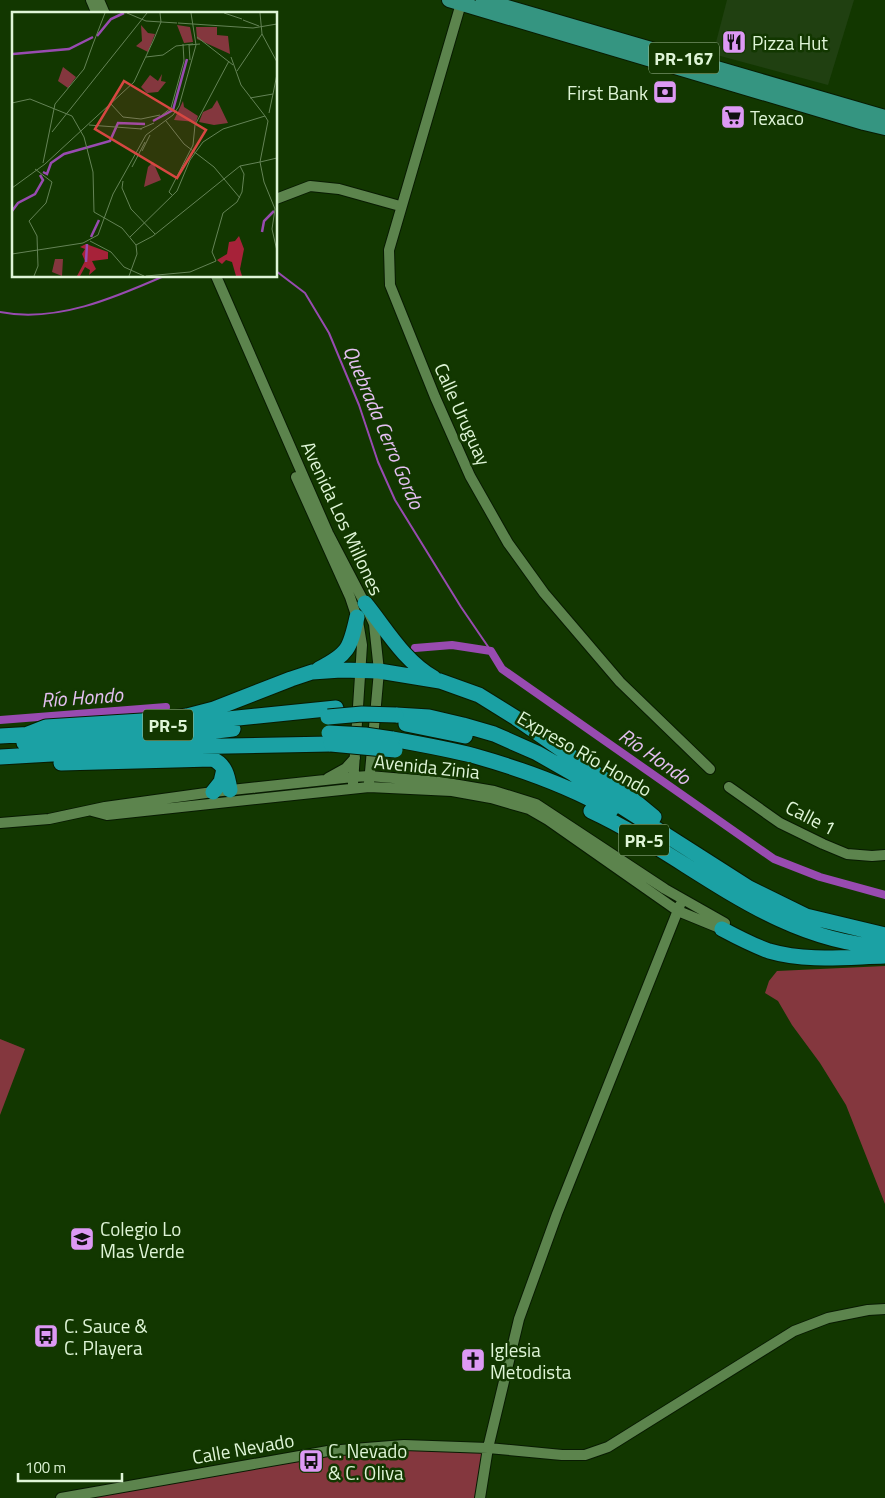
<svg xmlns="http://www.w3.org/2000/svg" width="885" height="1498" font-family="'Titillium Web',sans-serif">
  <style>
    .built { fill: #204011 }
    .green { fill: #84373e }
    .lines { fill: none; stroke-linecap: round; stroke-linejoin: round }
    .stream { stroke: #984bb0; stroke-width: 2 }
    .canal { stroke: #984bb0; stroke-width: 8 }
    .tertiary-casing { stroke: #081b02; stroke-width: 12 }
    .primary-casing { stroke: #081b02; stroke-width: 16 }
    .motorway-casing { stroke: #081b02; stroke-width: 17 }
    .tertiary { stroke: #5c844d; stroke-width: 10 }
    .primary { stroke: #359581; stroke-width: 14 }
    .motorway { stroke: #1ba1a4; stroke-width: 15 }
    .motorway-bridge-casing { stroke: #081b02; stroke-width: 17; stroke-linecap: butt }
    .motorway-bridge { stroke: #1ba1a4; stroke-width: 15 }
    .labels { text-anchor: middle; dominant-baseline: central; stroke-width: 5; stroke-linejoin: round; paint-order: stroke }
    .shield { fill: #123700; stroke: #a2bc96; stroke-width: 1 }
    .shield-label { font-size: 18px; font-weight: bold; fill: #dff5d7 }
    .poi-label { font-size: 19px; fill: #dff5d7; stroke: #123700; text-anchor: start }
    .street-label { font-size: 19px; fill: #dff5d7; stroke: #123700 }
    .water-label { font-size: 20px; font-style: italic; fill: #e5c0f2; stroke: #123700 }
    .inset-river { fill: none; stroke: #984bb0; stroke-width: 2.5 }
    .inset-road { fill: none; stroke: #648356; stroke-width: 1 }
    .view { fill: #d74742; fill-opacity: 0.15; stroke: #d74742; stroke-width: 2.5 }
    .inset-edge { fill: none; stroke: #dff5d7; stroke-width: 2.5 }
  </style>
  <rect width="100%" height="100%" fill="#123700"/>
  <path class="built" d="M727 0H854L828 85 713 54Z"/>
  <path class="green" d="M885 966V1204L846 1105 820 1063 792 1025 778 1001 765 993 769 981 777 971Z
    M0 1039 25 1049 0 1115Z
    M488 1448 480 1498H61L328 1451Z"/>
  <g class="lines">
    <path class="stream" d="M276 271 305 293 329 333 359 405 378 462 395 500 461 607 491 651
      M0 312C56 323 114 298 164 276"/>
    <path class="canal" d="M415 648 452 645 491 651 502 669 774 859 820 877 885 895
      M0 720 166 707"/>
    <defs>
      <path id="tertiary" d="M91 0 97 14
        M99 0 105 14
        M462 0 389 250 390 285 435 397 470 476 508 543 544 593 620 682 710 769
        M276 199 310 186 339 189 400 206
        M216 276 328 533 363 600 374 624 379 671 369 783
        M296 477 350 597 358 621 362 645 353 784
        M328 778 346 768 355 758
        M729 787 780 823 823 844 847 854 872 856 885 855
        M0 823 49 819 105 807 213 792 353 777 369 776 441 782 494 791 536 804 665 889 725 923 722 929 678 911 548 820 529 809 491 798 452 791 369 787 107 815 92 811
        M61 1498 328 1451 404 1445 488 1448 562 1455H585L608 1447 794 1331 828 1318 868 1310 885 1309
        M480 1498 488 1448 519 1319 557 1214 680 905"/>
      <path id="primary" d="M449 0 864 123 885 128
        M483 0 885 117"/>
      <path id="motorway" d="M365 603C387 630 403 660 434 678
        M319 669C348 654 350 649 357 617
        M396 715 429 717 463 725 494 734 537 753 572 773 597 791 749 888 806 916 885 935
        M189 723 336 708
        M406 724 465 736
        M28 734 46 727 158 720 187 716 214 709 291 679 312 672 341 670 379 671 440 681 479 695 516 718 631 798 654 817
        M0 736 36 734
        M392 739C420 744 448 749 475 756 521 769 569 786 611 810
        M24 743 208 732 233 729
        M0 757 173 747 331 744
        M61 763 212 759C226 764 228 778 230 790
        M213 792 221 782 224 769
        M591 811C690 857 770 941 885 947
        M722 929C737 937 752 945 769 951 807 962 846 957 885 956"/>
    </defs>
    <use href="#tertiary" class="tertiary-casing"/>
    <use href="#primary" class="primary-casing"/>
    <use href="#motorway" class="motorway-casing"/>
    <use href="#tertiary" class="tertiary"/>
    <use href="#primary" class="primary"/>
    <use href="#motorway" class="motorway"/>
    <defs>
      <path id="motorway-bridge" d="M328 717 362 714 396 715
        M329 733 365 735 392 739
        M331 744 395 750"/>
    </defs>
    <use href="#motorway-bridge" class="motorway-bridge-casing"/>
    <use href="#motorway-bridge" class="motorway-bridge"/>
  </g>
  <defs>
    <symbol id="restaurant-square" viewBox="-11 -11 22 22"><rect x="-9" y="-9" width="18" height="18" rx="4" fill="#dd99f4" stroke="#123700"/><path d="M-5-6h1v4h1v-4h1v4h1v-4h1v5L-1.5 .5V6h-2V.5L-5-1ZM5-6V6H3V1.5H1.5Q1.5-4 5-6Z" fill="#111"/></symbol>
    <symbol id="bank-square" viewBox="-11 -11 22 22"><rect x="-9" y="-9" width="18" height="18" rx="4" fill="#dd99f4" stroke="#123700"/><path d="M-6-4H6V4H-6ZM0-2.3a2.3 2.3 0 1 0 0 4.6a2.3 2.3 0 1 0 0-4.6Z" fill="#111"/></symbol>
    <symbol id="supermarket-square" viewBox="-11 -11 22 22"><rect x="-9" y="-9" width="18" height="18" rx="4" fill="#dd99f4" stroke="#123700"/><path d="M-6-5.5h2.5l.6 2H6L4.5 2H-2.5L-4.4-4H-6ZM-1.5 3.2a1.3 1.3 0 1 0 .1 0ZM3 3.2a1.3 1.3 0 1 0 .1 0Z" fill="#111"/></symbol>
    <symbol id="school-square" viewBox="-11 -11 22 22"><rect x="-9" y="-9" width="18" height="18" rx="4" fill="#dd99f4" stroke="#123700"/><path d="M0-5L7-2L0 1L-7-2ZM-4 1L0 2.5L4 1V4Q0 6-4 4Z" fill="#111"/></symbol>
    <symbol id="bus-square" viewBox="-11 -11 22 22"><rect x="-9" y="-9" width="18" height="18" rx="4" fill="#dd99f4" stroke="#123700"/><path d="M-5-6H5V4H4V6H2V4H-2V6H-4V4H-5ZM-3.5-4V0h7V-4ZM-3.5 1.2v1.5H-2V1.2ZM2 1.2v1.5H3.5V1.2Z" fill="#111"/></symbol>
    <symbol id="church-square" viewBox="-11 -11 22 22"><rect x="-9" y="-9" width="18" height="18" rx="4" fill="#dd99f4" stroke="#123700"/><path d="M-1.2-6h2.4v3.5h3.3v2.4h-3.3V6h-2.4V-.1h-3.3v-2.4h3.3Z" fill="#111"/></symbol>
  </defs>
  <g fill-rule="evenodd">
    <use href="#restaurant-square" x="720" y="28" width="28" height="28"/>
    <use href="#bank-square" x="651" y="78" width="28" height="28"/>
    <use href="#supermarket-square" x="719" y="103" width="28" height="28"/>
    <use href="#school-square" x="68" y="1225" width="28" height="28"/>
    <use href="#bus-square" x="32" y="1322" width="28" height="28"/>
    <use href="#church-square" x="459" y="1346" width="28" height="28"/>
    <use href="#bus-square" x="297" y="1447" width="28" height="28"/>
  </g>
  <g class="labels">
    <g class="shield">
      <rect x="649" y="42.5" width="70" height="31" rx="4"/>
      <rect x="143" y="709.5" width="50" height="31" rx="4"/>
      <rect x="619" y="824.5" width="50" height="31" rx="4"/>
    </g>
    <g class="shield-label">
      <text x="684" y="58">PR-167</text>
      <text x="168" y="725">PR-5</text>
      <text x="644" y="840">PR-5</text>
    </g>
    <g class="poi-label">
      <text x="752" y="42">Pizza Hut</text>
      <text x="648" y="92" text-anchor="end">First Bank</text>
      <text x="750" y="117">Texaco</text>
      <text x="100" y="1228">Colegio Lo<tspan x="100" dy="22">Mas Verde</tspan></text>
      <text x="64" y="1325">C. Sauce &amp;<tspan x="64" dy="22">C. Playera</tspan></text>
      <text x="490" y="1349">Iglesia<tspan x="490" dy="22">Metodista</tspan></text>
      <text x="328" y="1450">C. Nevado<tspan x="328" dy="22">&amp; C. Oliva</tspan></text>
    </g>
    <g class="street-label">
      <text transform="translate(463 414) rotate(66)">Calle Uruguay</text>
      <text transform="translate(343 518) rotate(65)">Avenida Los Millones</text>
      <text transform="translate(585 753) rotate(30)">Expreso Río Hondo</text>
      <text transform="translate(427 766) rotate(6)">Avenida Zinia</text>
      <text transform="translate(811 817) rotate(27)">Calle 1</text>
      <text transform="translate(243 1448) rotate(-10)">Calle Nevado</text>
    </g>
    <g class="water-label">
      <text transform="translate(384 427) rotate(67)">Quebrada Cerro Gordo</text>
      <text transform="translate(82 697) rotate(-4)">Río Hondo</text>
      <text transform="translate(655 756) rotate(35)">Río Hondo</text>
    </g>
  </g>
  <g transform="translate(12 12)">
    <rect width="265" height="265" fill="#123700"/>
    <path d="M129 13 136 21 143 22 136 40 124 34 130 29ZM165 13 178 15 181 30 172 31ZM184 15H205V23L216 24 218 42 185 27ZM51 55 64 65 56 76 46 69ZM150 62 149 69 154 70 146 80 135 81 129 75 138 63 146 69ZM205 88 216 111 202 113 187 110 191 100 200 96ZM171 89 172 95 186 104 184 110 162 108ZM141 150 149 168 132 175 136 155ZM43 247H51L50 264 40 260Z" fill="#84373e"/>
    <path d="M227 224 232 237 228 257 230 264H224L220 250 214 248 210 252 205 248 215 242 217 230 223 229ZM74 232 96 240V247L80 249 84 257 77 263 78 258 73 255 68 264H65L73 249 70 242 73 237 68 235Z" fill="#a72239"/>
    <path class="inset-river" d="M85 24 99 7 112 1M1 42 57 37 81 25M141 109 161 98 175 47M31 160 35 162 39 151 52 142 98 129 106 111 133 112M0 199 6 191 23 182 31 168 28 163M250 220 252 209 262 199M79 225 87 208M74 250 75 232"/>
    <path class="inset-road" d="M115 1 134 9 165 11M212 1 230 7M248 1 250 22 265 50M231 8 247 14M166 11 241 16 265 12M185 25 221 53M81 32 93 1M134 45 151 43 164 34 181 32M219 45 229 73 253 104M178 48 177 33 188 32M225 59 250 22M261 82 265 62M238 86 261 82 257 101M0 91 18 87 60 104 72 125 81 160 82 200 110 216 124 233 125 242 117 264M98 91 111 105 129 107 148 103M150 103 159 96 172 49 171 32M154 109 172 132 202 155 228 186M77 113 130 117M128 117 142 111M40 120 135 1M130 139 138 123M265 146 248 150 252 170 263 197 260 217 265 239M31 151 43 92 72 57 81 32M120 155 133 130M111 169 110 176 119 197 143 222M0 176 33 152 122 70 142 27 149 10 148 1M160 183 157 180 181 133 183 113 217 49M118 225 165 179 178 148 191 130 211 117 253 104M78 229 99 240 112 255 132 264M124 233 141 224 228 154M0 242 71 231 86 223 101 182 134 123 161 103 167 94 184 33 179 1M22 264 26 254 25 224 17 209 34 191 40 170 23 157M134 264 178 260 204 249 200 240 211 201 225 190 230 180 232 162 228 154 248 150 256 109 253 104"/>
    <path class="view" d="M112 69 194 118 165 166 83 117Z"/>
    <rect width="265" height="265" class="inset-edge"/>
  </g>
  <path d="M18 1473v8h104v-8" fill="none" stroke="#dff5d7" stroke-width="2.5"/>
  <text x="25" y="1473" font-size="15" fill="#dff5d7" stroke="#123700" stroke-width="4" paint-order="stroke">100 m</text>
</svg>
